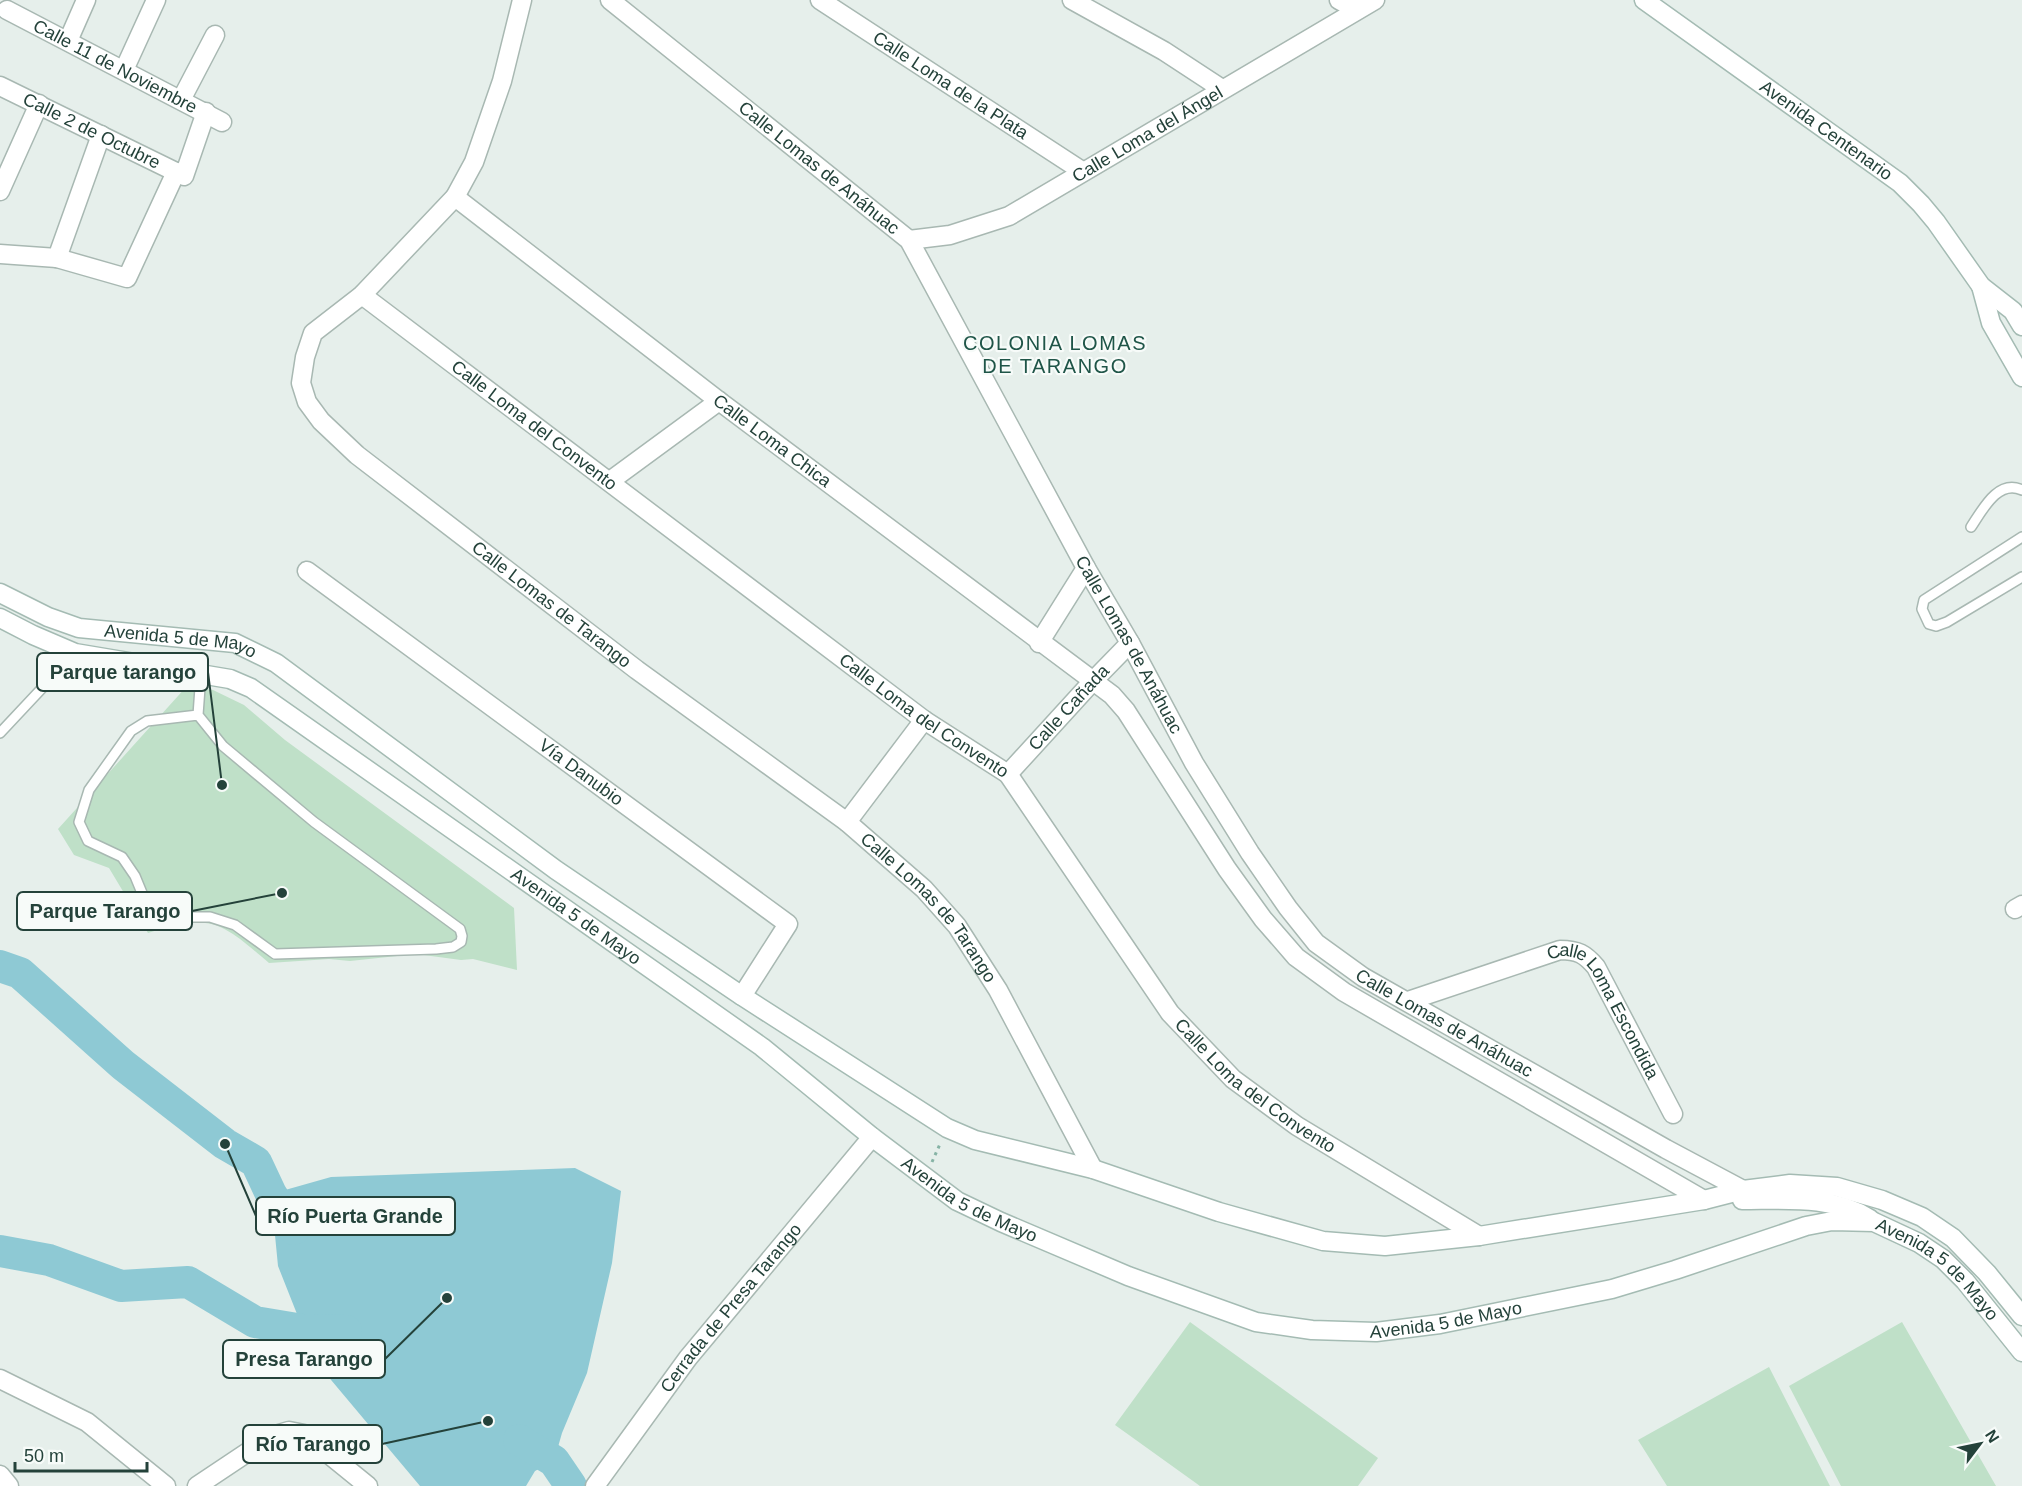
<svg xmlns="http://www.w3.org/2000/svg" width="2022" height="1486" font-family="Arial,sans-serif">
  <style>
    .green { fill: #bfe0c8 }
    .water { fill: #8ec9d4 }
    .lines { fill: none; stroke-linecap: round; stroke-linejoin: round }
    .river { stroke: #8ec9d4; stroke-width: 32 }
    .lane-casing { stroke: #a8b8b2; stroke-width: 12 }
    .street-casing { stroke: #a8b8b2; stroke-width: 21 }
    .secondary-casing { stroke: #a4bbb3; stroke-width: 21 }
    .path { stroke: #86b3a5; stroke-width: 3; stroke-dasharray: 3 4.5; stroke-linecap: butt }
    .lane { stroke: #fff; stroke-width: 9 }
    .street { stroke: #fff; stroke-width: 18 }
    .secondary { stroke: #fff; stroke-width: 18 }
    .labels { text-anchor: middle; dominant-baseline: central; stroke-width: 4.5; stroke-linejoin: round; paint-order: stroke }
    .street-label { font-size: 18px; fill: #24423a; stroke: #f7fbf9 }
    .neighbourhood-label { font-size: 20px; letter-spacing: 1.5px; fill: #1f5548; stroke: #f7fbf9 }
    .leader { fill: none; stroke: #24423a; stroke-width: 2 }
    .callout-dot { fill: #24423a; stroke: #f7fbf9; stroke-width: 2 }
    .callout { fill: #f7fbf9; stroke: #24423a; stroke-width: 2 }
    .callout-label { font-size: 20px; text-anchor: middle; font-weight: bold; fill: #24423a }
  </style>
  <rect width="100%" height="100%" fill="#e6efeb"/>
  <path class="green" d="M187 686 213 690 244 705 285 740 514 908 517 970 473 959 461 960 416 954 350 961 329 959 269 963C220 921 211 913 148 933L109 868 74 855 58 829Z
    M1190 1322 1378 1458 1358 1486H1200L1115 1425Z
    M1902 1322 1996 1486H1841L1789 1386Z
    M1769 1367 1830 1486H1667L1638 1440Z"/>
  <path class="water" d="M575 1168 621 1191 612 1263 587 1373 562 1433 554 1461 535 1471 526 1486H420L316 1362 278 1266 271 1194 331 1177Z"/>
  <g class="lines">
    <path class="river" d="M0 966 20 973 123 1065 225 1144 256 1162 271 1194 294 1229
      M0 1251 49 1260 121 1286 188 1282 255 1322 303 1330 346 1331
      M519 1440 554 1461 571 1486"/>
    <defs>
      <path id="lane" d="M1971 527C1983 509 1998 479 2022 490
        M2022 537 1924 600 1922 609 1929 624 1936 626 1947 622 2022 577
        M198 715 147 721 131 731 89 790 79 822 88 841 122 857 135 876 149 910 154 914 164 917H210L235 925 275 954 436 949 453 947 461 942 462 936 460 929 314 822 223 746 198 715 201 674
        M0 733 75 653"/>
      <g id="street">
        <path id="s1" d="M522 0 502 81 474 162 455 197 362 295 313 333 305 357 301 383 307 402 321 421 357 455 637 670 847 822 924 889 957 926 998 990 1093 1169"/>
        <path id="s2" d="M610 0 909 240 1086 568 1130 643 1194 763 1250 853 1288 908 1316 943 1363 977 1666 1149 1743 1190"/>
        <path id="s3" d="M820 0 1082 171"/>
        <path d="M1072 0 1164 51 1222 89"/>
        <path d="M1339 0 1357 10"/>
        <path id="s4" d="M7 10 222 122"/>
        <path d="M68 41 86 0"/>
        <path d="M124 70 156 0"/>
        <path id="s5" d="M0 86 184 176 206 112"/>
        <path d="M181 100 215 35"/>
        <path d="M0 191 39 104"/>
        <path id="s6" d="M455 197 719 401 1112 695 1126 711 1227 869 1263 919 1296 957 1344 992 1704 1200"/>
        <path id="s7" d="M909 240 950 235 1009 216 1375 0"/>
        <path d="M0 254 57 258 127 278 176 172"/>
        <path d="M57 258 101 135"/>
        <path id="s8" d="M362 295 924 720 1008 774 1170 1013 1233 1079 1297 1126 1479 1236"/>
        <path d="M610 481 719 401"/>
        <path id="s9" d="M307 571 788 924 742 996"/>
        <path d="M1039 643 1086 568"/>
        <path id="s10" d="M1008 774 1092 682 1130 643"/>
        <path d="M847 822 924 720"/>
        <path d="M2015 909 2022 905"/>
        <path id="s11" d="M1408 1001 1560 950C1578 950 1585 954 1596 967L1673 1114"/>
        <path d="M0 1379 87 1422 166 1486"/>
        <path d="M0 1475 9 1486"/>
        <path d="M197 1486 272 1436 289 1431 304 1434 368 1486"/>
        <path id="s12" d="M595 1486 688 1358 872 1137"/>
      </g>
      <g id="secondary">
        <path id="s13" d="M1644 0 1900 183 1921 204 1936 222 1981 286 2013 311 2022 326"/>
        <path d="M1981 286 1991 323 2022 377"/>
        <path id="s14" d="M0 593 48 617 79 628 235 643 276 663 556 870 742 996 947 1128 975 1140 1093 1169 1219 1212 1323 1241 1385 1246 1479 1236 1704 1200 1743 1190 1790 1184 1837 1187 1882 1200 1922 1217 1953 1238 1987 1273 2022 1316"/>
        <path id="s15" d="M0 618 33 635 75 653 230 679 251 688 762 1047 872 1137 957 1201 1001 1222 1128 1276 1256 1322 1312 1330 1376 1332 1440 1324 1612 1289 1675 1270 1806 1226 1832 1221 1874 1222 1919 1243 1943 1259 1965 1281 2022 1352"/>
        <path d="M1742 1200C1785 1200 1832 1195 1870 1219"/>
      </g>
    </defs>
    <use href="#lane" class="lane-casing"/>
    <use href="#street" class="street-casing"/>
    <use href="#secondary" class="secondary-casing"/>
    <path class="path" d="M932 1162 940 1144"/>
    <use href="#lane" class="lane"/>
    <use href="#street" class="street"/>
    <use href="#secondary" class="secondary"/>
  </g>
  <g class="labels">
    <g class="street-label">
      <text stroke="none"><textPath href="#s4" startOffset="122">Calle 11 de Noviembre</textPath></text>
      <text stroke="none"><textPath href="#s3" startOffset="156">Calle Loma de la Plata</textPath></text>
      <text stroke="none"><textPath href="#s13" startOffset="224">Avenida Centenario</textPath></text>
      <text stroke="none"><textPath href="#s5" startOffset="102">Calle 2 de Octubre</textPath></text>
      <text stroke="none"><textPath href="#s7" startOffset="264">Calle Loma del Ángel</textPath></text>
      <text stroke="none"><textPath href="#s2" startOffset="268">Calle Lomas de Anáhuac</textPath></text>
      <text stroke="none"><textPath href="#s8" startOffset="216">Calle Loma del Convento</textPath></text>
      <text stroke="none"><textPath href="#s6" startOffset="400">Calle Loma Chica</textPath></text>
      <text stroke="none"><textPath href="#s1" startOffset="796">Calle Lomas de Tarango</textPath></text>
      <text stroke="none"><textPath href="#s14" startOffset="189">Avenida 5 de Mayo</textPath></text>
      <text stroke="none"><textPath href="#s2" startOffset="844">Calle Lomas de Anáhuac</textPath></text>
      <text stroke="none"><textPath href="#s10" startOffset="90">Calle Cañada</textPath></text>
      <text stroke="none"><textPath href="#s8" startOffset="702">Calle Loma del Convento</textPath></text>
      <text stroke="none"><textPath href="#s9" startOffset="340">Vía Danubio</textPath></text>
      <text stroke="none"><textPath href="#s1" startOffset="1282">Calle Lomas de Tarango</textPath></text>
      <text stroke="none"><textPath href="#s15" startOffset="660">Avenida 5 de Mayo</textPath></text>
      <text stroke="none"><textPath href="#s11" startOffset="237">Calle Loma Escondida</textPath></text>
      <text stroke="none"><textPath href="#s2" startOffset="1348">Calle Lomas de Anáhuac</textPath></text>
      <text stroke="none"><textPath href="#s8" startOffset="1206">Calle Loma del Convento</textPath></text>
      <text stroke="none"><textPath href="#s15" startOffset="1146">Avenida 5 de Mayo</textPath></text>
      <text stroke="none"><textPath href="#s15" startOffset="2172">Avenida 5 de Mayo</textPath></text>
      <text stroke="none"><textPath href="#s12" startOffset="224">Cerrada de Presa Tarango</textPath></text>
      <text stroke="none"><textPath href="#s15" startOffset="1650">Avenida 5 de Mayo</textPath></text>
    </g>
    <g class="neighbourhood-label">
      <text x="1055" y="343">COLONIA LOMAS<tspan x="1055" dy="23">DE TARANGO</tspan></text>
    </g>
  </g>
  <path class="leader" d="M222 785L208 672M282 893L192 911M225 1144L256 1216M447 1298L385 1359M488 1421L382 1444"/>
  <g class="callout-dot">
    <circle cx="222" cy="785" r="6"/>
    <circle cx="282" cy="893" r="6"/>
    <circle cx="225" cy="1144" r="6"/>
    <circle cx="447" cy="1298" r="6"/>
    <circle cx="488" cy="1421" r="6"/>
  </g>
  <g class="callout">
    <rect x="37" y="653" width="171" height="38" rx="6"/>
    <rect x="17" y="892" width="175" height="38" rx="6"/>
    <rect x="256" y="1197" width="199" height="38" rx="6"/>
    <rect x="223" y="1340" width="162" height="38" rx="6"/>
    <rect x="243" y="1425" width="139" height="38" rx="6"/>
  </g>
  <g class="callout-label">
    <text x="123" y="679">Parque tarango</text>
    <text x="105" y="918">Parque Tarango</text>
    <text x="355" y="1223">Río Puerta Grande</text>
    <text x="304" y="1366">Presa Tarango</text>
    <text x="313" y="1451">Río Tarango</text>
  </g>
  <g transform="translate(1980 1444) rotate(58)" stroke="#f7fbf9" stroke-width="4.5" paint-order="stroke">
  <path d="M0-4.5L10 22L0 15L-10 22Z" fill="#24423a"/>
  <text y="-9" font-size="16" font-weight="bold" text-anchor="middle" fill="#24423a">N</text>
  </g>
  <path d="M15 1462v9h132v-9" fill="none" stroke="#24423a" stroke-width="3"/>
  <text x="24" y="1462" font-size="18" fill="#24423a" stroke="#f7fbf9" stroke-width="4.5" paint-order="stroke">50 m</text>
</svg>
